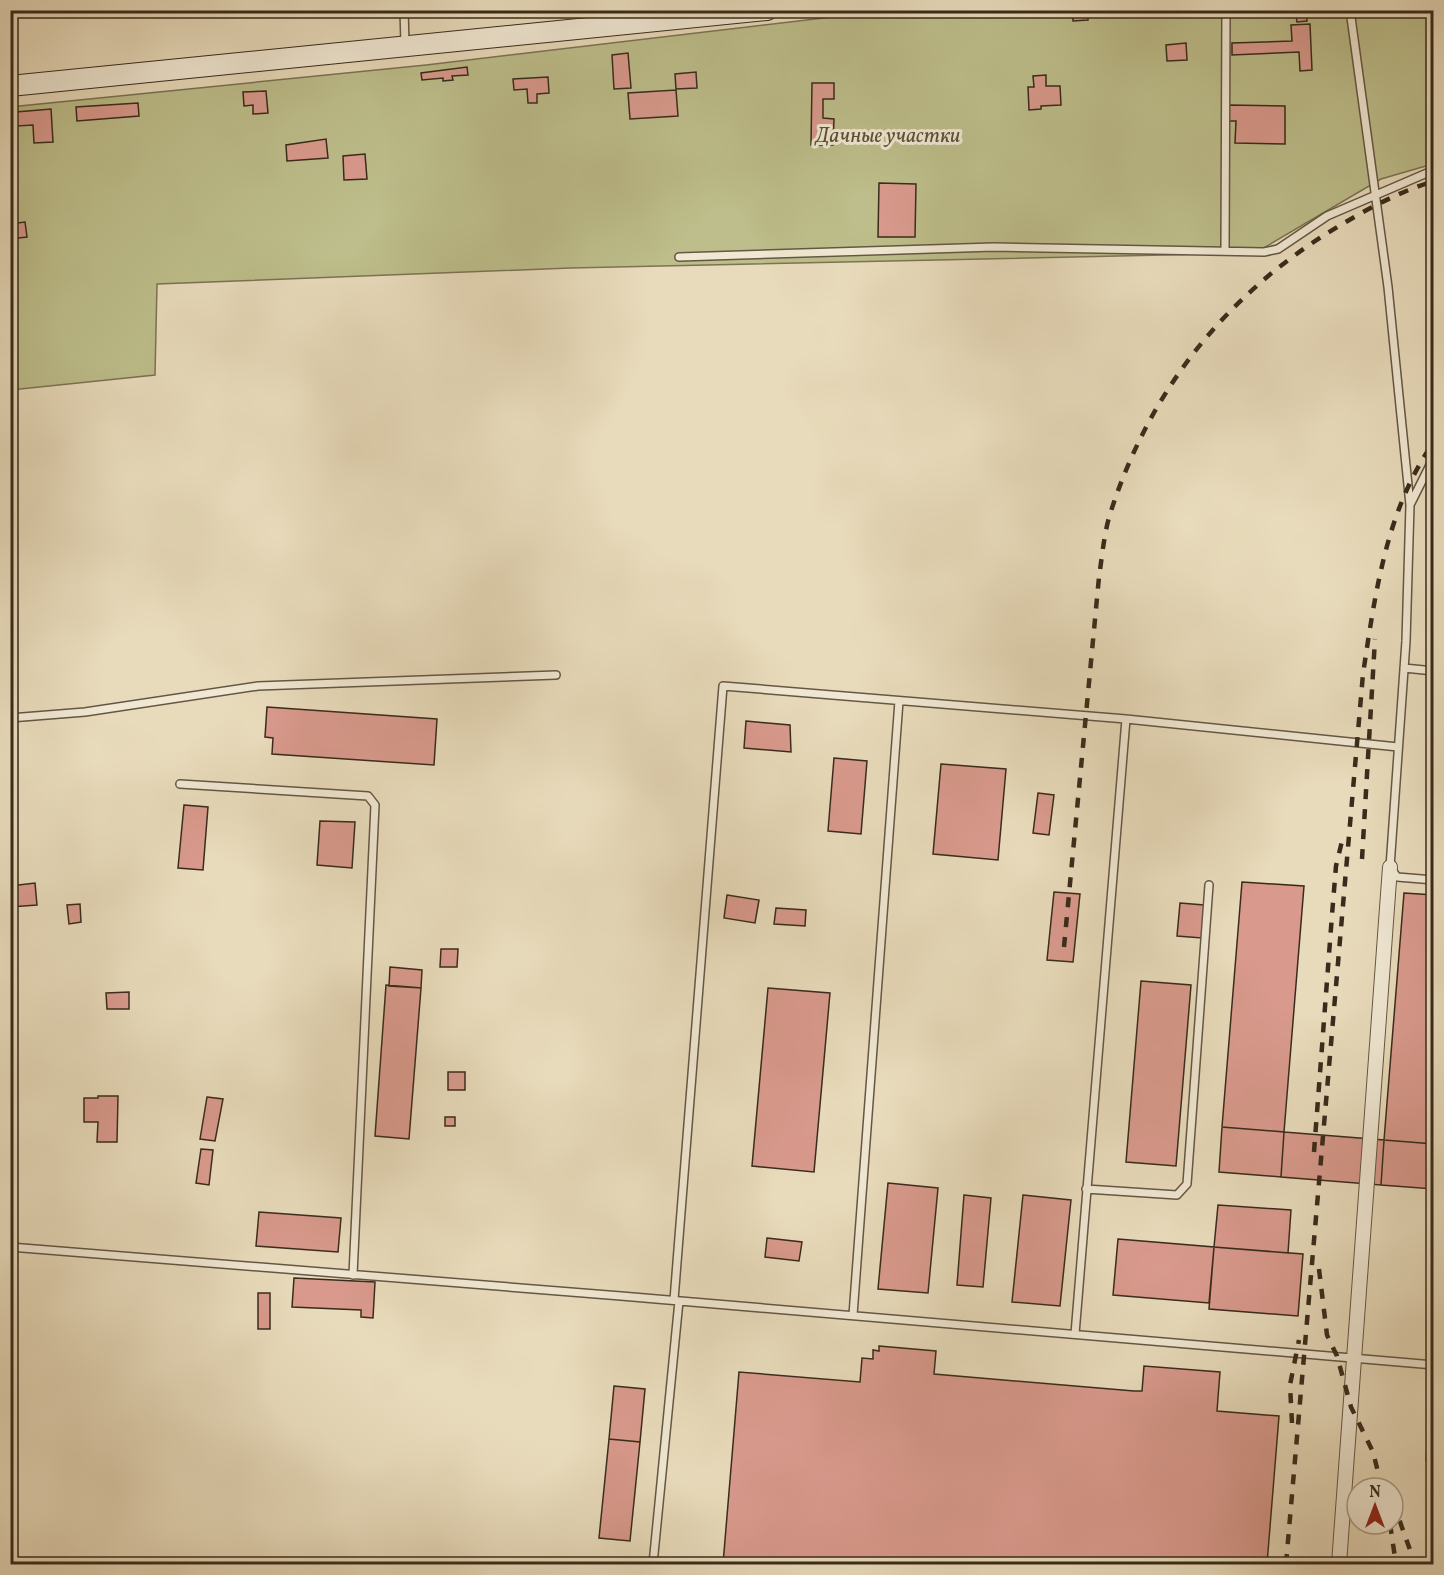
<svg xmlns="http://www.w3.org/2000/svg" width="1444" height="1575" font-family="Vollkorn,serif">
  <style>
    .green { fill: #bdbe8b; stroke: #7b7453; stroke-width: 1.5 }
    .building { fill: #d99a8d; stroke: #392b1b; stroke-width: 1.5 }
    .lines { fill: none; stroke-linecap: round; stroke-linejoin: round }
    .lane-casing { stroke: #655743; stroke-width: 10 }
    .street-casing { stroke: #655743; stroke-width: 16 }
    .secondary-casing { stroke: #392b1b; stroke-width: 22 }
    .lane { stroke: #f0e8d3; stroke-width: 7 }
    .street { stroke: #f0e8d3; stroke-width: 14 }
    .secondary { stroke: #f0e8d3; stroke-width: 20 }
    .rail { stroke: #392b1b; stroke-width: 4.5; stroke-dasharray: 10 10; stroke-linecap: butt }
    .labels { text-anchor: middle; dominant-baseline: central; stroke-width: 6; stroke-linejoin: round; paint-order: stroke }
    .park-label { font-size: 21px; font-style: italic; fill: #5a5037; stroke: #f0e8d3 }
  </style>
  <rect width="100%" height="100%" fill="#e8dbbb"/>
  <filter id="stains"><feTurbulence type="fractalNoise" baseFrequency=".00333" numOctaves="4"/><feColorMatrix values="0 0 0 0 .2 0 0 0 0 .09 0 0 0 0 .02 0 0 0 .5 -.17"/></filter>
  <radialGradient id="worn" r=".72"><stop offset=".6" stop-color="#630" stop-opacity="0"/><stop offset="1" stop-color="#630" stop-opacity=".3"/></radialGradient>
  <path class="green" d="M883 11H1433V164L1381 179 1255 253 570 268 157 284 155 375 11 390 10 107 426 65Z"/>
  <path class="building" d="M1066 10H1088V20L1073 21V12L1066 13Z
    M1295 10H1306L1307 21 1297 22Z
    M1310 24 1312 70 1300 71 1299 52 1232 55V43L1292 41 1291 25Z
    M1186 43 1187 60 1167 61 1166 45Z
    M628 53 631 88 614 89 612 55Z
    M467 67 468 75 452 76 453 80 443 81V78L422 80 421 73Z
    M696 72 697 88 676 89 675 74Z
    M1046 75V86H1060L1061 105 1041 106V109L1029 110 1028 87H1034L1033 76Z
    M548 77 549 93 537 94V103H528L527 89 514 90 513 79Z
    M812 83H834V99H823V118L834 119 833 145H811Z
    M676 90 678 116 630 119 628 93Z
    M266 91 268 113 253 114V105L244 106 243 92Z
    M138 103 139 116 77 121 76 107Z
    M1229 105 1285 106V144L1235 143 1236 121H1229Z
    M51 109 53 142 34 143 33 125 17 126 16 112Z
    M326 139 328 158 287 161 286 145Z
    M365 154 367 179 344 180 343 156Z
    M879 183 916 184 915 237H878Z
    M25 222 27 237 10 239V224Z
    M267 707 437 719 434 765 272 754 273 738 265 737Z
    M746 721 790 725 791 752 744 748Z
    M834 758 867 761 861 834 828 831Z
    M941 764 1006 769 998 860 933 854Z
    M1038 793 1054 795 1049 835 1033 833Z
    M184 805 208 807 203 870 178 868Z
    M320 821 355 822 352 868 317 865Z
    M1242 882 1304 886 1284 1132 1222 1127Z
    M35 883 37 905 10 907V886Z
    M1054 892 1080 894 1073 962 1047 960Z
    M1404 893 1434 895V1144L1384 1140Z
    M727 895 759 900 755 923 724 918Z
    M1180 903 1204 905 1202 938 1177 936Z
    M80 904 81 922 69 924 67 905Z
    M776 908 806 910 805 926 774 924Z
    M441 949H458L457 967H440Z
    M390 967 422 970 421 988 389 986Z
    M1141 981 1191 985 1176 1166 1126 1162Z
    M386 985 421 988 409 1139 375 1136Z
    M768 988 830 993 814 1172 752 1166Z
    M129 992V1009H107L106 993Z
    M448 1072H465V1090H448Z
    M98 1096H118L117 1142H97L98 1122H84V1098H98Z
    M207 1097 223 1099 215 1141 200 1139Z
    M445 1117H455V1126H445Z
    M1222 1127 1284 1132 1281 1177 1219 1172Z
    M1284 1132 1384 1140 1381 1185 1281 1177Z
    M1384 1140 1434 1144V1189L1381 1185Z
    M201 1149 213 1150 209 1185 196 1183Z
    M888 1183 938 1188 928 1293 878 1289Z
    M964 1195 991 1198 983 1287 957 1285Z
    M1023 1195 1071 1200 1060 1306 1012 1302Z
    M1218 1205 1291 1210 1288 1253 1214 1247Z
    M259 1212 341 1218 338 1252 256 1246Z
    M767 1238 802 1242 799 1261 765 1257Z
    M1118 1239 1214 1247 1209 1303 1113 1295Z
    M1214 1247 1303 1254 1298 1316 1209 1309Z
    M294 1278 375 1282 373 1318 361 1317V1310L292 1307Z
    M258 1293H270V1329H258Z
    M879 1346 936 1351 934 1374 1134 1391H1142L1144 1366 1220 1372 1217 1411 1279 1416 1267 1564H723L739 1372 860 1382 862 1358 873 1359V1350L879 1351Z
    M614 1386 645 1389 640 1442 609 1439Z
    M1431 1387H1434V1461L1426 1460Z
    M609 1439 640 1442 630 1541 599 1538Z"/>
  <g class="lines">
    <defs>
      <path id="lane" d="M404 10 405 44
        M1350 10 1388 287 1410 505 1406 641 1390 867 1397 877 1434 880
        M1225 251 1226 10
        M679 257 994 247 1264 252 1278 249 1327 216 1434 170
        M1411 503 1434 457
        M1404 668 1434 671
        M10 718 85 712 258 686 556 675
        M180 784 368 796 375 805 353 1275
        M1086 1189 1177 1195 1187 1184 1209 885
        M10 1247 621 1296 1434 1365
        M674 1300 723 686 1126 719 1398 747
        M853 1315 899 701
        M1075 1334 1126 719
        M653 1564 679 1301"/>
      <path id="street" d="M1339 1564 1390 867"/>
      <path id="secondary" d="M10 86 767 10"/>
    </defs>
    <use href="#lane" class="lane-casing"/>
    <use href="#street" class="street-casing"/>
    <use href="#secondary" class="secondary-casing"/>
    <use href="#lane" class="lane"/>
    <use href="#street" class="street"/>
    <use href="#secondary" class="secondary"/>
    <path class="rail" d="M1362 859 1375 639
      M1064 947 1099 577C1102 557 1104 534 1110 514 1150 389 1227 293 1339 226 1369 208 1401 191 1434 181
      M1314 1152 1332 915 1336 866 1342 841
      M1319 1269 1327 1335 1337 1356 1351 1407 1373 1452 1382 1488
      M1292 1423 1290 1385 1299 1340
      M1393 1502 1415 1564
      M1390 1524 1396 1564
      M1286 1564 1363 674C1375 595 1386 509 1434 442"/>
  </g>
  <g class="labels">
    <g class="park-label">
      <text x="888" y="136">Дачные участки</text>
    </g>
  </g>
  <rect width="1444" height="1575" fill="none" stroke="#e8dbbb" stroke-width="36"/>
  <rect x="12" y="12" width="1420" height="1551" fill="none" stroke="#392b1b" stroke-width="3"/>
  <rect x="18" y="18" width="1408" height="1539" fill="none" stroke="#392b1b" stroke-width="1.5"/>
  <g transform="translate(1375 1506)"><circle r="28" fill="#f0e8d3" stroke="#a79c89" stroke-width="1.5"/>
  <path d="M0-4.5L10 22L0 15L-10 22Z" fill="#8f2418"/>
  <text y="-9" font-size="16" font-weight="bold" text-anchor="middle" fill="#392b1b">N</text>
  </g>
  <rect width="100%" height="100%" filter="url(#stains)"/>
  <rect width="100%" height="100%" fill="url(#worn)"/>
</svg>
